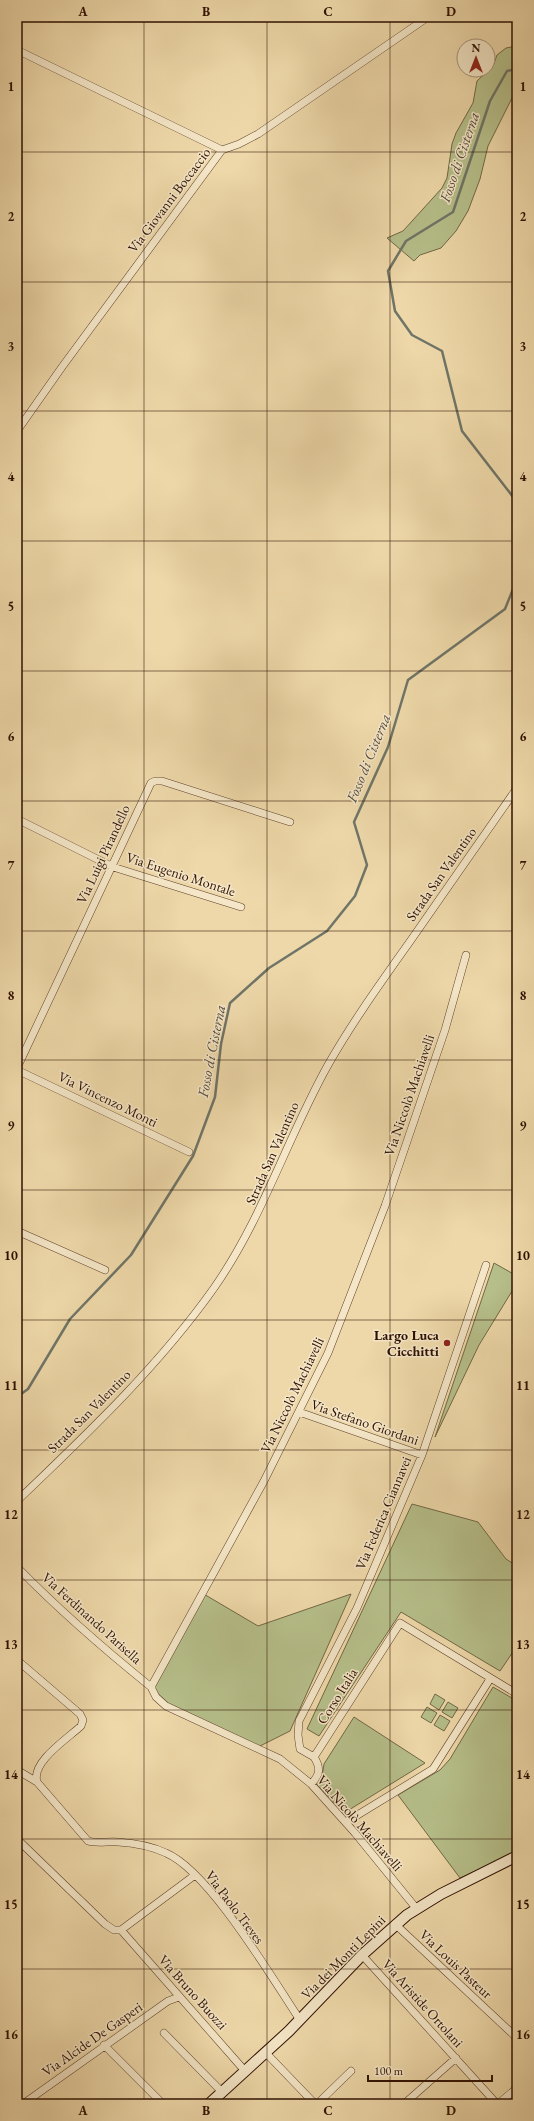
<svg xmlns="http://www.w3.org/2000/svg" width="534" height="2121" font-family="'EB Garamond',serif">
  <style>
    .green { fill: #b6bf8a; stroke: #726745 }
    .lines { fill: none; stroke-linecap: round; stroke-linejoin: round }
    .stream { stroke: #6f7568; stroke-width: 2.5 }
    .street-casing { stroke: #5e412a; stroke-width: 8 }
    .secondary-casing { stroke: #2e0f00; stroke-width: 12 }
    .street { stroke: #f4e6c7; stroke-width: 7 }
    .secondary { stroke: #f4e6c7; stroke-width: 10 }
    .grid { fill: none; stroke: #2e0f00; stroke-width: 1; stroke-opacity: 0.55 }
    .poi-dot { fill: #8f2418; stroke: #f4e6c7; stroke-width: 1.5 }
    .labels { text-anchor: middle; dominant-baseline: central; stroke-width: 3; stroke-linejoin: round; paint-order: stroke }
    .street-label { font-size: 14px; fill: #2e0f00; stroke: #f4e6c7 }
    .poi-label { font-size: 14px; font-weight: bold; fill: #2e0f00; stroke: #f4e6c7; text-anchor: end }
    .water-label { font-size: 15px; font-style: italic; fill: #544a3d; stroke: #f4e6c7 }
    .neatline { fill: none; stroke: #2e0f00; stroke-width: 1.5 }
    .grid-label { font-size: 13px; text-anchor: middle; font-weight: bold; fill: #2e0f00 }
  </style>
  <rect width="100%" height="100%" fill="#eed8a9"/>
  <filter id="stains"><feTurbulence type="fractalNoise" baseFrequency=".005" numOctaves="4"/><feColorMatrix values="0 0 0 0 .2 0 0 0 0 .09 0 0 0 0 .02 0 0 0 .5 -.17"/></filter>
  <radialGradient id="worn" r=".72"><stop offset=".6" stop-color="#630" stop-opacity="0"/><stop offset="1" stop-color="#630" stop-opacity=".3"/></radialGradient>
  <path class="green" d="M517 46V88L488 146 480 179 468 211 456 231 441 248 420 255 414 261 387 238 403 231 442 188 447 178 452 144 456 133 473 103 477 81 493 66 497 55 506 48Z
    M494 1263 517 1276V1283L479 1345 435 1437Z
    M412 1504 478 1522 506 1559 517 1566V1646L500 1671 401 1612 319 1736 307 1729Z
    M202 1593 258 1626 351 1594 290 1731 256 1748 176 1711 151 1687Z
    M493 1687 517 1701V1719L512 1726 517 1738V1852L460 1878 398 1795 440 1770 450 1759Z
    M435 1694 445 1700 439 1710 430 1704Z
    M448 1702 458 1708 452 1718 442 1712Z
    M427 1707 437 1713 431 1723 421 1717Z
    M440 1715 450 1721 444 1731 434 1725Z
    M354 1717 425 1763 344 1813 317 1785 322 1777 324 1764Z"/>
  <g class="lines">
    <path class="stream" d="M517 69 507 71 490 101 453 212 406 241 388 271 395 311 412 335 442 351 462 431 517 502
      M17 1397 28 1389 70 1319 131 1255 193 1156 215 1097 221 1044 230 1003 269 968 327 931 355 896 367 865 354 822 388 747 408 680 505 609 517 579"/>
    <defs>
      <path id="street" d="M17 50 222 150 62 367 17 431
        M222 150 239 144 258 134 428 17
        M17 819 113 867 241 907
        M17 1068 151 783 155 781H162L290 822
        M17 1070 189 1152
        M17 1231 105 1270
        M299 1412 422 1455
        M17 1501C87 1434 158 1367 214 1288 263 1218 287 1138 328 1065 353 1021 382 981 411 940 446 889 482 839 517 788
        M17 1567C59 1610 104 1649 151 1687
        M17 1660 80 1714 83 1720 81 1726C67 1739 31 1762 37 1782L88 1841C98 1844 108 1841 118 1842 134 1843 151 1846 166 1853 209 1871 272 1978 300 2020
        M314 1757 300 1749 298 1735 299 1721 357 1608 422 1455 486 1265
        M17 1770 37 1782
        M311 1784C320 1775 321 1768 314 1757L400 1623 517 1694
        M346 1822 433 1769 490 1679
        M17 1839 105 1924 114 1930H121L195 1875
        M416 1908 355 1833 311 1784 280 1759 166 1706 156 1697 151 1687 264 1481 328 1353 385 1206 445 1030 466 955
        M395 1924 517 2038
        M121 1930 245 2071
        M362 1955 497 2104
        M164 2033 222 2092
        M104 2045 163 2104
        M265 2052 315 2104
        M23 2104 168 2001 179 1997
        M317 2104 351 2071
        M404 2104 456 2058
        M498 2104 517 2088"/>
      <path id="secondary" d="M209 2104 289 2031 362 1955 407 1915 441 1894 517 1856"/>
    </defs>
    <use href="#street" class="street-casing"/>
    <use href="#secondary" class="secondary-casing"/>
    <use href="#street" class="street"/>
    <use href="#secondary" class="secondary"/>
  </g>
  <path class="grid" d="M144 17V2104M267 17V2104M390 17V2104M17 152H517M17 282H517M17 411H517M17 541H517M17 671H517M17 801H517M17 931H517M17 1060H517M17 1190H517M17 1320H517M17 1450H517M17 1580H517M17 1710H517M17 1839H517M17 1969H517"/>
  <circle class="poi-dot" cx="447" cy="1343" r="4"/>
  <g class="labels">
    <g class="street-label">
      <text transform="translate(169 200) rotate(-53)">Via Giovanni Boccaccio</text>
      <text transform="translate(103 854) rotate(-65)">Via Luigi Pirandello</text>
      <text transform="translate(181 874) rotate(18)">Via Eugenio Montale</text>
      <text transform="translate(441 874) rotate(-55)">Strada San Valentino</text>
      <text transform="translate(409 1095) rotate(-71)">Via Niccolò Machiavelli</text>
      <text transform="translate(108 1099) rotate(26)">Via Vincenzo Monti</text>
      <text transform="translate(272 1153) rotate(-66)">Strada San Valentino</text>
      <text transform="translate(292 1395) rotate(-64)">Via Niccolò Machiavelli</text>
      <text transform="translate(89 1411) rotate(-45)">Strada San Valentino</text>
      <text transform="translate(365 1422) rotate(19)">Via Stefano Giordani</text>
      <text transform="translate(383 1513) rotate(-67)">Via Federica Ciannavei</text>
      <text transform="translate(92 1618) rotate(42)">Via Ferdinando Parisella</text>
      <text transform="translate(337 1696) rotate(-58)">Corso Italia</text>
      <text transform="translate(360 1823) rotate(49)">Via Nicolò Machiavelli</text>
      <text transform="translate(235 1907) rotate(53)">Via Paolo Treves</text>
      <text transform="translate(343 1957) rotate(-45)">Via dei Monti Lepini</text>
      <text transform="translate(456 1964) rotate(43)">Via Louis Pasteur</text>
      <text transform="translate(193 1992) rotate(48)">Via Bruno Buozzi</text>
      <text transform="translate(423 2003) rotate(48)">Via Aristide Ortolani</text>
      <text transform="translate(92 2039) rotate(-35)">Via Alcide De Gasperi</text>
    </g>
    <g class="poi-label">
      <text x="439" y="1335">Largo Luca<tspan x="439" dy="16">Cicchitti</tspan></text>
    </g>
    <g class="water-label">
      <text transform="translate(459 157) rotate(-71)">Fosso di Cisterna</text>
      <text transform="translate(368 758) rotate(-68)">Fosso di Cisterna</text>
      <text transform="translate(211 1051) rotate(-79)">Fosso di Cisterna</text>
    </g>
  </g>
  <rect width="534" height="2121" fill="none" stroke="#eed8a9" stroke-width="44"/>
  <g transform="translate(476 58)"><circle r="19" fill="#f4e6c7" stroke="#a59077"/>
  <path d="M0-3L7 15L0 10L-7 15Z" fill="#8f2418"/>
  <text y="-6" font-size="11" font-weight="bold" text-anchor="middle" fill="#2e0f00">N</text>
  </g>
  <path d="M368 2075v6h124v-6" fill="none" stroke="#2e0f00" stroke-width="2"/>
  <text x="374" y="2075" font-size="12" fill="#2e0f00" stroke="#f4e6c7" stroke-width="3" paint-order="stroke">100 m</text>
  <rect x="22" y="22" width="490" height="2077" class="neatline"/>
  <g class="grid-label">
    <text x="83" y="16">A</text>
    <text x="206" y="16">B</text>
    <text x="328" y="16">C</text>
    <text x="451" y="16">D</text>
    <text x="11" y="91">1</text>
    <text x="523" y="91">1</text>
    <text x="11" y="221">2</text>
    <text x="523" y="221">2</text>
    <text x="11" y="351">3</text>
    <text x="523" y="351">3</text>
    <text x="11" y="481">4</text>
    <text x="523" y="481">4</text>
    <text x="11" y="611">5</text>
    <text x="523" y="611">5</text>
    <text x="11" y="741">6</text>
    <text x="523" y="741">6</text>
    <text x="11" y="870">7</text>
    <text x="523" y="870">7</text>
    <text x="11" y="1000">8</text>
    <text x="523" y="1000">8</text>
    <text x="11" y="1130">9</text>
    <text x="523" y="1130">9</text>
    <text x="11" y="1260">10</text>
    <text x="523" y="1260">10</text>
    <text x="11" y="1390">11</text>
    <text x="523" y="1390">11</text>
    <text x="11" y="1519">12</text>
    <text x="523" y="1519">12</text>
    <text x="11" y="1649">13</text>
    <text x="523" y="1649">13</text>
    <text x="11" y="1779">14</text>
    <text x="523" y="1779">14</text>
    <text x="11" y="1909">15</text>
    <text x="523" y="1909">15</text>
    <text x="11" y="2039">16</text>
    <text x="523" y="2039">16</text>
    <text x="83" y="2115">A</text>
    <text x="206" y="2115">B</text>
    <text x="328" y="2115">C</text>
    <text x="451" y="2115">D</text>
  </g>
  <rect width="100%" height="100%" filter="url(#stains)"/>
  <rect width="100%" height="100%" fill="url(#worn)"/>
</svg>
